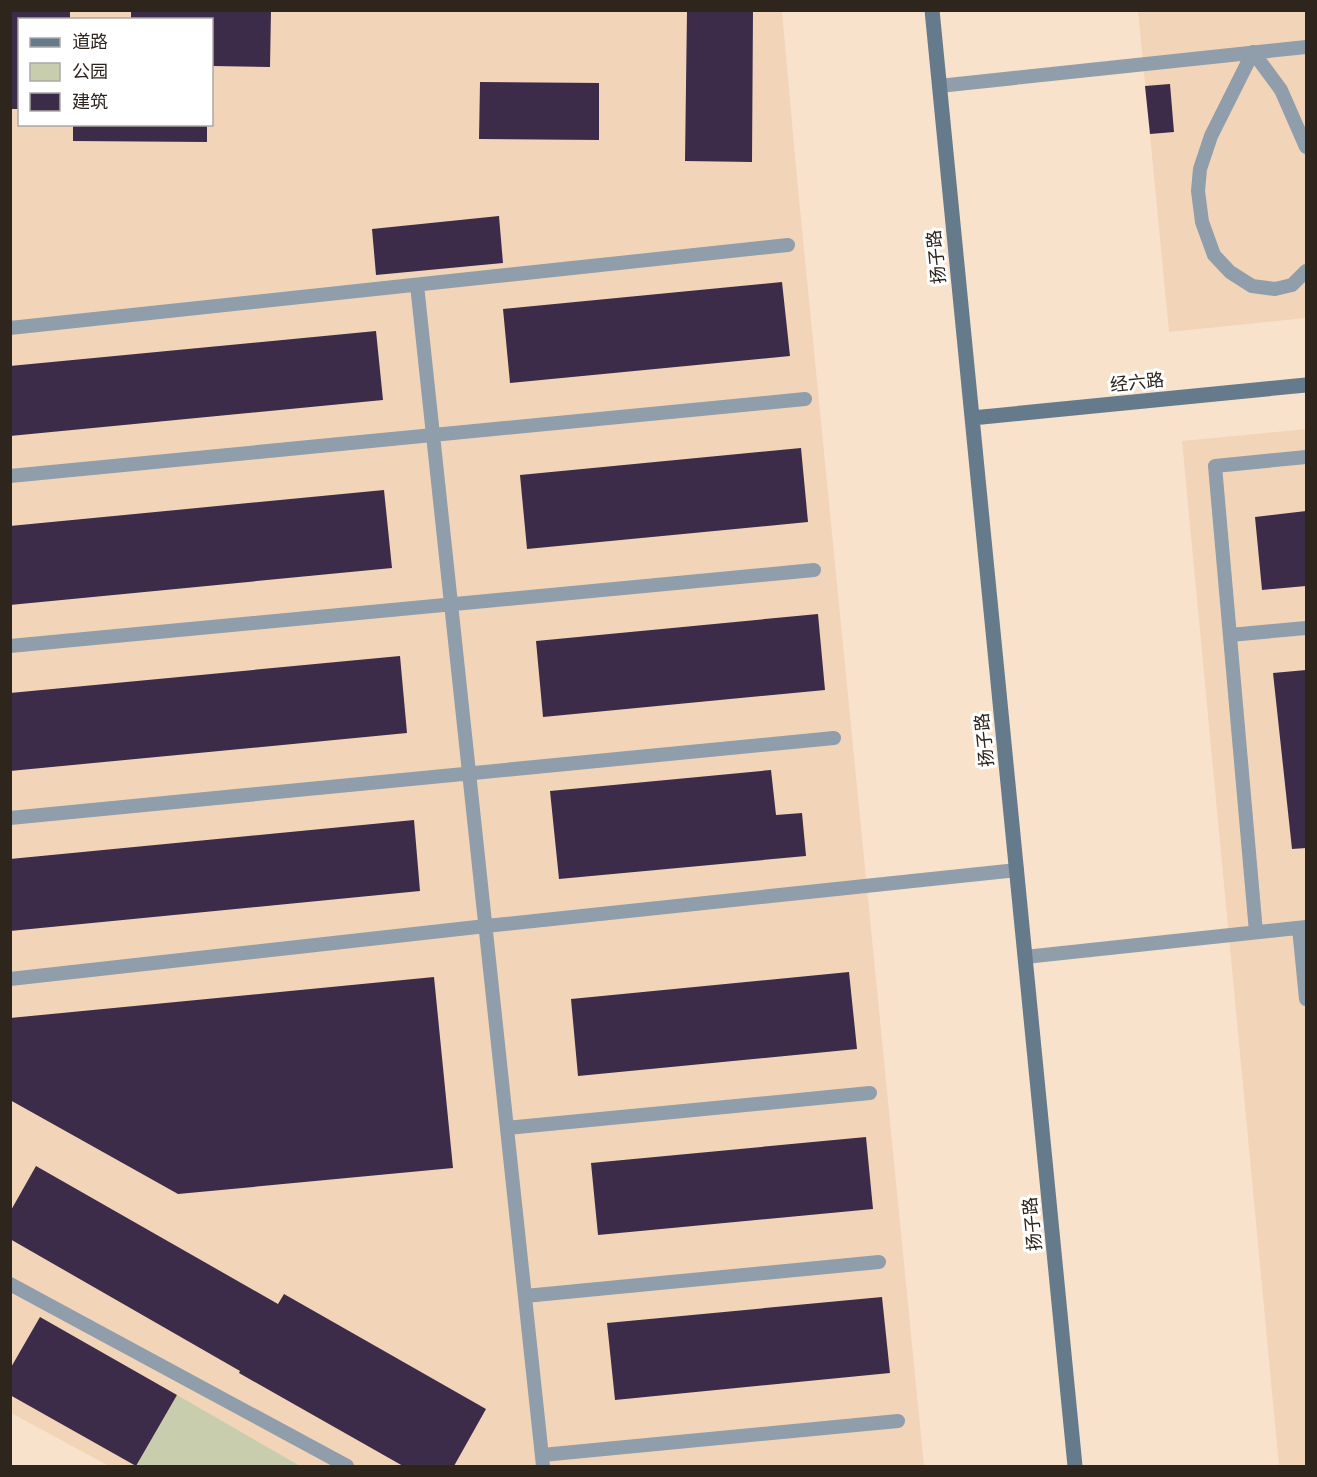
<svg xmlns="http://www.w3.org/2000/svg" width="1317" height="1477" font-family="Lora,'Noto Sans SC',serif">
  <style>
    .built { fill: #f2d5b9; fill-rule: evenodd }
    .green { fill: #c8cead }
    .building { fill: #3d2c49 }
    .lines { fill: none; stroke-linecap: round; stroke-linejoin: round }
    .lane { stroke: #8f9eaa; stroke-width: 14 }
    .secondary { stroke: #657b8c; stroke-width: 15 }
    .labels { text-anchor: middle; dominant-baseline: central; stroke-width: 6; stroke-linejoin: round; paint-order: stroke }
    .street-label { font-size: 18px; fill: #2e251d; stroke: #fff }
  </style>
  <rect width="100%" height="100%" fill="#f9e2cb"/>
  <path class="built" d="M10 11H782L797 178 924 1466H109L11 1413ZM20 20H212V124H20Z
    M1138 11H1306V318L1169 332Z
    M1306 429V1466H1279L1182 441Z"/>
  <path class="green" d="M177 1395 300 1466H140L137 1465Z"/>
  <path class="building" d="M10 10H70V20H20V109H10Z
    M131 10H271L270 67 212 66V20H131Z
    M687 10H753L752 162 685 161Z
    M480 82 599 83V140L479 139Z
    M1170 84 1174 132 1150 134 1145 86Z
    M73 124H207V142L73 141Z
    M499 216 503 263 376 275 372 229Z
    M782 282 790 356 510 383 503 309Z
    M376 331 383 400 10 436V366Z
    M801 448 808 522 527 549 520 475Z
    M384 490 392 568 10 605V526Z
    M1306 511V586L1262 590 1255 517Z
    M818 614 825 690 543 717 536 641Z
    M400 656 407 733 10 771V693Z
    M1306 670V848L1292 849 1273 673Z
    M771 770 776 815 802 813 806 856 559 879 550 791Z
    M414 820 420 891 10 931V859Z
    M849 972 857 1049 578 1076 571 999Z
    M434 977 453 1168 178 1194 10 1100V1018Z
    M866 1137 873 1209 598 1235 591 1163Z
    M36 1166 278 1304 284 1294 486 1409 454 1466H403L239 1373 240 1371 10 1239V1212Z
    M882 1297 890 1373 615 1400 607 1323Z
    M40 1317 177 1395 136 1466 10 1395V1369Z"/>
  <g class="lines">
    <path class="lane" d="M939 86 1306 47
      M1306 147 1281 90 1253 52 1211 136 1200 169 1198 191 1202 222 1214 255 1230 272 1252 286 1275 289 1292 285 1306 271
      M417 285 543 1466
      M10 328 788 245
      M10 476 805 399
      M1230 635 1306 628
      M10 646 814 570
      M10 818 834 738
      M1299 928 1306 999
      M1256 932 1215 466 1306 457
      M1025 957 1306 927
      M10 979 486 926 1017 870
      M507 1128 870 1093
      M10 1284 347 1466
      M525 1296 879 1262
      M542 1455 898 1421"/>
    <path class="secondary" d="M932 10 1075 1466
      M972 418 1306 385"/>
  </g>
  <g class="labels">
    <g class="street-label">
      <text transform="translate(936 257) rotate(-96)">扬子路</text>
      <text transform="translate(1137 382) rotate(-6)">经六路</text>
      <text transform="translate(984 740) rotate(-96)">扬子路</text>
      <text transform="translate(1032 1224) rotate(-96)">扬子路</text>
    </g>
  </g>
  <rect width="1317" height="1477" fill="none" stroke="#2e251d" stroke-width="24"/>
  <rect x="18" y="18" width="195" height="108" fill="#ffffff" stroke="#aba8a5" stroke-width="1.5"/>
  <rect x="30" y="38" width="30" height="9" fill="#657b8c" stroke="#aba8a5" stroke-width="1.5"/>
  <text x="72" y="48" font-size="18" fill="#2e251d">道路</text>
  <rect x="30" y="63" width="30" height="18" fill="#c8cead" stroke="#aba8a5" stroke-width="1.5"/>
  <text x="72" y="78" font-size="18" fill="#2e251d">公园</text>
  <rect x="30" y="93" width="30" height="18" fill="#3d2c49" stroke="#aba8a5" stroke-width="1.5"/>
  <text x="72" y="108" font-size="18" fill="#2e251d">建筑</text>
</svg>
